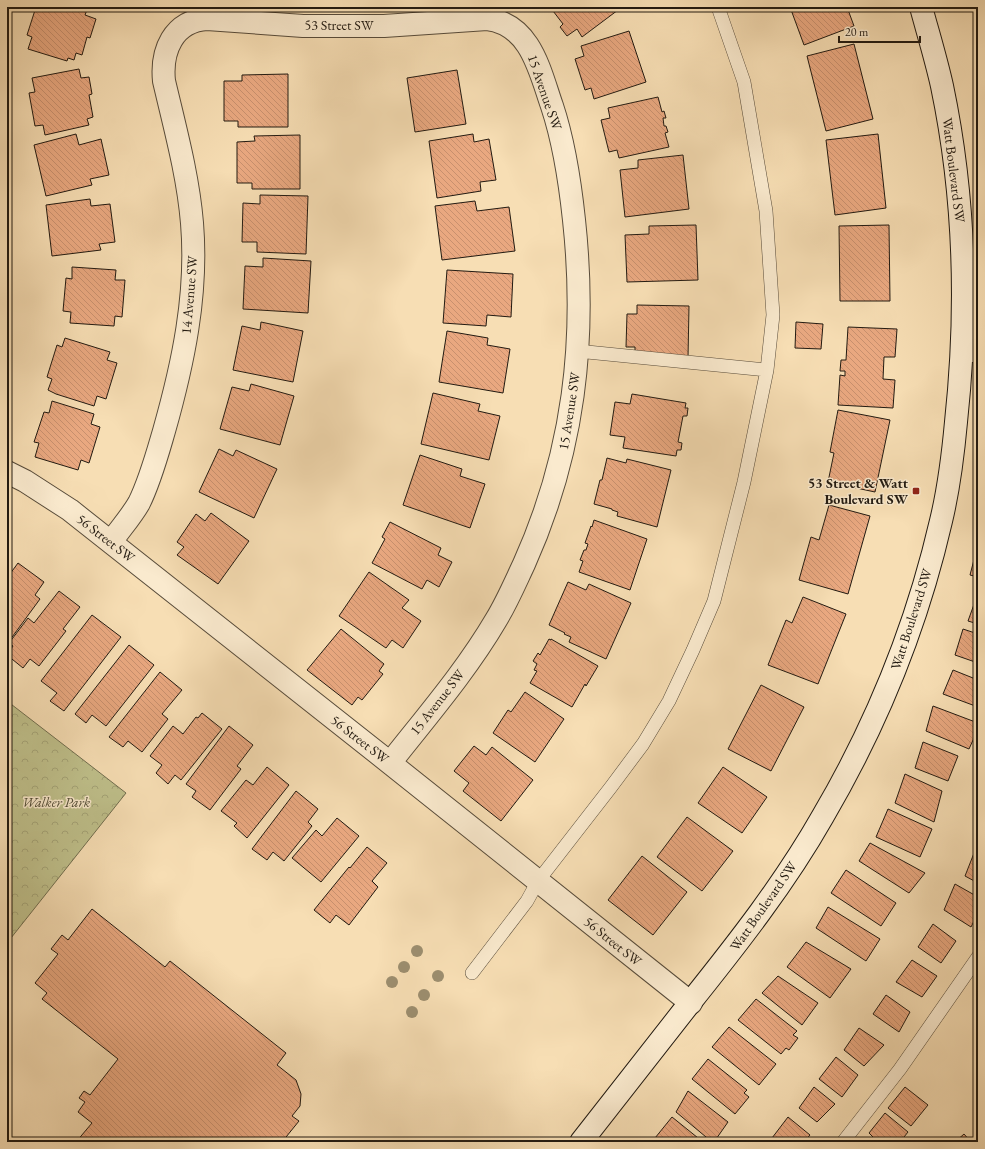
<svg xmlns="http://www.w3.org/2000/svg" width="985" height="1149" font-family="'EB Garamond',serif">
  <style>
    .park { fill: url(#park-crowns); stroke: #706d4e }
    .building { fill: url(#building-back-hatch); stroke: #221a11 }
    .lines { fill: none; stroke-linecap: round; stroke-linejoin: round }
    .lane-casing { stroke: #574b3a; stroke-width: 14 }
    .street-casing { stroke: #574b3a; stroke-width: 24 }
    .secondary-casing { stroke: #221a11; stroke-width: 24 }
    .lane { stroke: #faeace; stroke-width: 13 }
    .street { stroke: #faeace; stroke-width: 22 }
    .secondary { stroke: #faeace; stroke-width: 22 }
    .tree { fill: #9c8e6f }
    .poi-dot { fill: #8f2418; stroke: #faeace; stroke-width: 1.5 }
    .labels { text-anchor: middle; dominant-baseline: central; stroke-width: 3; stroke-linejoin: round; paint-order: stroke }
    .street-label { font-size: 14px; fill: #221a11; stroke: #faeace }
    .poi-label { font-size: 14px; font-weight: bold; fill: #221a11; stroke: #faeace; text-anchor: end }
    .park-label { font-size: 14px; font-style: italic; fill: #514c36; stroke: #faeace }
  </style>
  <defs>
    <pattern id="park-crowns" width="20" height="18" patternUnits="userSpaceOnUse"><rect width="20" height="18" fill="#bfc08b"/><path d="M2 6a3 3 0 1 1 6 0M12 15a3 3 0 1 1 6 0" fill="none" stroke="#a4a477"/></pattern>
    <pattern id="building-back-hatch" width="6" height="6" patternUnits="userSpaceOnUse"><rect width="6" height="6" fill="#e9a880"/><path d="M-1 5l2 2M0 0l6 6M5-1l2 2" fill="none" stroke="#c8906e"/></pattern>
  </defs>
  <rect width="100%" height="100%" fill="#f7deb4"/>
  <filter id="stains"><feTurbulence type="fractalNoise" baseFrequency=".005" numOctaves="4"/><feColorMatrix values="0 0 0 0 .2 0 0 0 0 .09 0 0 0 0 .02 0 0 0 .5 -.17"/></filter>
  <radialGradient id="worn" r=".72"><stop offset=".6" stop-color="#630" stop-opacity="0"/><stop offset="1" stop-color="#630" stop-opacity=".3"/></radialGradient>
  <path class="park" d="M7 701 126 793 7 943Z"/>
  <path class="building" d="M36 7H88L85 15 96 19 90 38 87 37 82 55 76 53 74 60 68 58 67 61 28 49 32 37 27 35Z
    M550 7H615L618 10 582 37 577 29 567 36 560 27 563 24Z
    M790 7H847L854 26 804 45Z
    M629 31 646 82 594 99 591 88 585 90 575 59 584 56 581 46Z
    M854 44 873 119 826 131 807 56Z
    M79 69 81 78 89 77 92 94 89 95 93 117 87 119 89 125 45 135 43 125 35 126 29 93 35 92 32 78Z
    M457 70 466 124 415 132 407 78Z
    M288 74V127H238V121H224V81H242V75Z
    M658 97 662 112 664 111 666 118H663L664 126H666L668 132 665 133 669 147 619 158 617 150 609 152 601 120 610 118 608 108Z
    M76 134 79 145 101 139 109 175 90 179 92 185 46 196 34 145Z
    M473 134 474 142 489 139 496 180 480 182 481 191 437 198 429 141Z
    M878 134 886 208 835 215 826 140Z
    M300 135V189H252V183H237V142L255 141 254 136Z
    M683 155 689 209 625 217 620 170 638 168V160Z
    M260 195 308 196 306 254 257 252V242H242L243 203 260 204Z
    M90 199 91 206 110 204 115 242 99 244 101 250 52 256 46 205Z
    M475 201 477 211 509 207 515 251 442 260 435 206Z
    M696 225 698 280 627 282 625 235 649 234V226Z
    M889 225 890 301H840L839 226Z
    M263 258 311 261 308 313 243 309 245 266 263 267Z
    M72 267 116 270 115 280H125L122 317 115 316 114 326 70 323 71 312 63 311 66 278 72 279Z
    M447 270 513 274 511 317 487 315 486 326 443 323Z
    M637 305 689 306 688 358 635 357V347H626L627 314H637Z
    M261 322 303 331 293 382 233 370 242 326 260 330Z
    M796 322 823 324 821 349 795 348Z
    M848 327 897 329 895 357H884L883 379 895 380 893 408 838 405 840 375 845 376V371H840L841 360H846Z
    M447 331 488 338 487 345 510 349 503 393 439 382Z
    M65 338 110 352 107 360 117 363 106 399 97 396 94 406 56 394 48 390 52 379 47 377 57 345 62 347Z
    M251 384 294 396 280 445 220 429 232 387 249 391Z
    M433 393 480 404 478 411 500 416 489 460 421 444Z
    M632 394 686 403 685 408H688L687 416H683L678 442 682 443 681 450H677L676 456 623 448 625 437 610 435 615 402 630 404Z
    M52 401 94 414 91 424 100 427 89 463 81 460 78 470 35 457 39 443 34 442 44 412 49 413Z
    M838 410 890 420 875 492 828 482 834 453 830 452Z
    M219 449 233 456 236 450 277 469 254 518 199 492Z
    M420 455 462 469 460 476 485 484 470 528 403 505Z
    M607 458 626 463 627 459 671 470 657 527 617 516 618 512 612 510V509L594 504 600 480H602Z
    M829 505 870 516 848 594 799 580 811 537 819 540Z
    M211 513 249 541 218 584 177 555 184 547 177 542 196 514 205 521Z
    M594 520 647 539 630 590 579 572 583 561 580 560 584 550H586L588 544 585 543 591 526 592 527Z
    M390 522 441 548 438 555 452 562 439 587 427 580 422 589 372 563 385 539 382 537Z
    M976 552H978V577L970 575Z
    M18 563 44 582 35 595 40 599 7 644V578Z
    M369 572 409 600 402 608 421 621 403 648 392 640 386 648 339 616Z
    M568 582 586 590 589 584 631 603 606 659 569 642 571 637 564 634 565 633 549 625Z
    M59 591 80 607 63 629 66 631 39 666 30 659 23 668 7 655 13 646 9 643 28 618 34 623Z
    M977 596H978V624L968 621Z
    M803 597 846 614 818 684 768 665 786 620 792 623Z
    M92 615 121 637 64 711 50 701 57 693 41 681Z
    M341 629 384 664 379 671 383 674 362 700 358 697 352 705 307 670Z
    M963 629 978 634V663L955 655Z
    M549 639 551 640V639L598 666 586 686 585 684 572 707 530 683 537 671 534 670 537 664 533 661 538 653 540 655Z
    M129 645 154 665 106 726 92 715 86 723 75 714Z
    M953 670 978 680V707L943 694Z
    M160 672 182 690 162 714 168 719 142 752 128 741 123 747 109 737Z
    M761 685 804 707 771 771 728 749Z
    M525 692 564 719 535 762 493 733 508 710 511 712Z
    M933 706 978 723V729L969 749 926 731Z
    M202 713 222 729 181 780 175 775 168 784 156 773 162 765 150 756 173 726 183 734 196 717 198 718Z
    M229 726 253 745 237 766 241 769 210 810 192 797 196 791 186 784Z
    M923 742 958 756 948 781 915 768Z
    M474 746 486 755 492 747 533 780 501 821 463 791 469 783 454 771Z
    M267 767 289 785 247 838 234 826 237 823 221 811 246 780 253 785Z
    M723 767 767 797 742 833 698 803Z
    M905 774 942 791 934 822 895 803Z
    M296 791 318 809 308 822 312 826 284 861 273 852 267 860 252 849Z
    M888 809 932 829 920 857 876 837Z
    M687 817 733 851 702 891 657 857Z
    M337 818 359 836 321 882 292 858 316 830 322 836Z
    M870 843 925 873 909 893 859 861Z
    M367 847 387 863 372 881 378 887 349 925 336 915 330 923 314 910 349 867 350 868Z
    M976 848H978V883L965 876Z
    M642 856 687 892 653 935 608 900Z
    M846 870 896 903 881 926 831 893Z
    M955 884 978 897V913L971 927 944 910Z
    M828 907 880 939 866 961 816 928Z
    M92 909 165 967 170 961 286 1053 277 1065 296 1080 301 1094 300 1106 292 1116 299 1121 282 1142H76L92 1123 78 1112 85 1102 79 1098 84 1091 90 1095 118 1059 42 999 47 993 35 983 58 954 51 949 62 935 68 940Z
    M933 924 956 941 941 963 918 947Z
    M806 942 851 969 830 998 787 967Z
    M912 960 937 976 922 997 896 982Z
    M778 976 818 1003 802 1025 762 993Z
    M886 995 910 1012 899 1032 873 1014Z
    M756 999 797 1031 793 1035 798 1038 789 1050 786 1048 781 1054 738 1020Z
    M729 1027 776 1064 759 1085 712 1047Z
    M859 1028 884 1045 864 1066 844 1050Z
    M836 1057 858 1075 842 1097 819 1079Z
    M708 1059 747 1090 744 1093 749 1097 735 1114 692 1079Z
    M814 1087 835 1104 817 1122 799 1108Z
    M905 1087 928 1105 911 1126 888 1108Z
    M688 1091 728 1122 714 1142H712L676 1112Z
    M885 1113 908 1132 900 1142H878L869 1133Z
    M672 1117 703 1142H660L655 1138Z
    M788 1117 810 1135 804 1142H777L772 1138Z
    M964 1134 971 1142H955Z"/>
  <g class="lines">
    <defs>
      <path id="lane" d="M577 351 767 370
        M472 973 527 901 538 881 611 787 643 744 669 701 693 650 714 601 744 482 767 370 773 315 766 211 744 82 718 7
        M843 1142 900 1069 978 957"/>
      <path id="street" d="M962 351H978
        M7 472 25 481 70 510 390 763 691 1003
        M111 542C120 529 131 517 139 503 150 481 157 455 164 431 183 364 198 294 192 223 188 175 175 128 164 81 161 51 173 21 207 19L303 26H384L487 19C531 24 540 72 552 106 564 142 570 182 574 220 587 340 574 453 524 564 515 583 507 602 496 620 466 671 427 716 390 763"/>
      <path id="secondary" d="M581 1142C617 1096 653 1050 689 1004 737 944 785 883 823 816 877 724 917 625 941 521 949 488 953 455 956 422 968 310 965 196 942 86 936 59 928 33 921 7"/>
    </defs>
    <use href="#lane" class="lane-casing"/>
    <use href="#street" class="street-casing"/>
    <use href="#secondary" class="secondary-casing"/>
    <use href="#lane" class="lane"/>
    <use href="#street" class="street"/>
    <use href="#secondary" class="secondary"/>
  </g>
  <g class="tree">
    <circle cx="417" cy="951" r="6"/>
    <circle cx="404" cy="967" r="6"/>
    <circle cx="438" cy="976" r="6"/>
    <circle cx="392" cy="982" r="6"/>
    <circle cx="424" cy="995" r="6"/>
    <circle cx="412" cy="1012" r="6"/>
  </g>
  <rect class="poi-dot" x="912" y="487" width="8" height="8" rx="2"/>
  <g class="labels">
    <g class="street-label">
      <text x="339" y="25">53 Street SW</text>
      <text transform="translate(545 92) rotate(71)">15 Avenue SW</text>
      <text transform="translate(954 170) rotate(83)">Watt Boulevard SW</text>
      <text transform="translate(189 295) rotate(-85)">14 Avenue SW</text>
      <text transform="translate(569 411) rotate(-81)">15 Avenue SW</text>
      <text transform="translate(106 538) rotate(38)">56 Street SW</text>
      <text transform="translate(911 619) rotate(-72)">Watt Boulevard SW</text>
      <text transform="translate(437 702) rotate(-52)">15 Avenue SW</text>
      <text transform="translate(360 739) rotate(38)">56 Street SW</text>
      <text transform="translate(763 906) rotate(-55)">Watt Boulevard SW</text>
      <text transform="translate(613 941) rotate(39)">56 Street SW</text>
    </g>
    <g class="poi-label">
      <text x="908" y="483">53 Street &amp; Watt<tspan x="908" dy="16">Boulevard SW</tspan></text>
    </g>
    <g class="park-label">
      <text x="56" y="802">Walker Park</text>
    </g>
  </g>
  <rect width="985" height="1149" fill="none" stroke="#f7deb4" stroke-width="24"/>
  <rect x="8" y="8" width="969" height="1133" fill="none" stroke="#221a11" stroke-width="2"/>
  <rect x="12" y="12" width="961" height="1125" fill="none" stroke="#221a11"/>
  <path d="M839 36v6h81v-6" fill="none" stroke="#221a11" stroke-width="2"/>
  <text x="845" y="36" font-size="12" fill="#221a11" stroke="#faeace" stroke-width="3" paint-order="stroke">20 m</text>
  <rect width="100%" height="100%" filter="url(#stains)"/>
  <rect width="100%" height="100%" fill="url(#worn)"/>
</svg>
